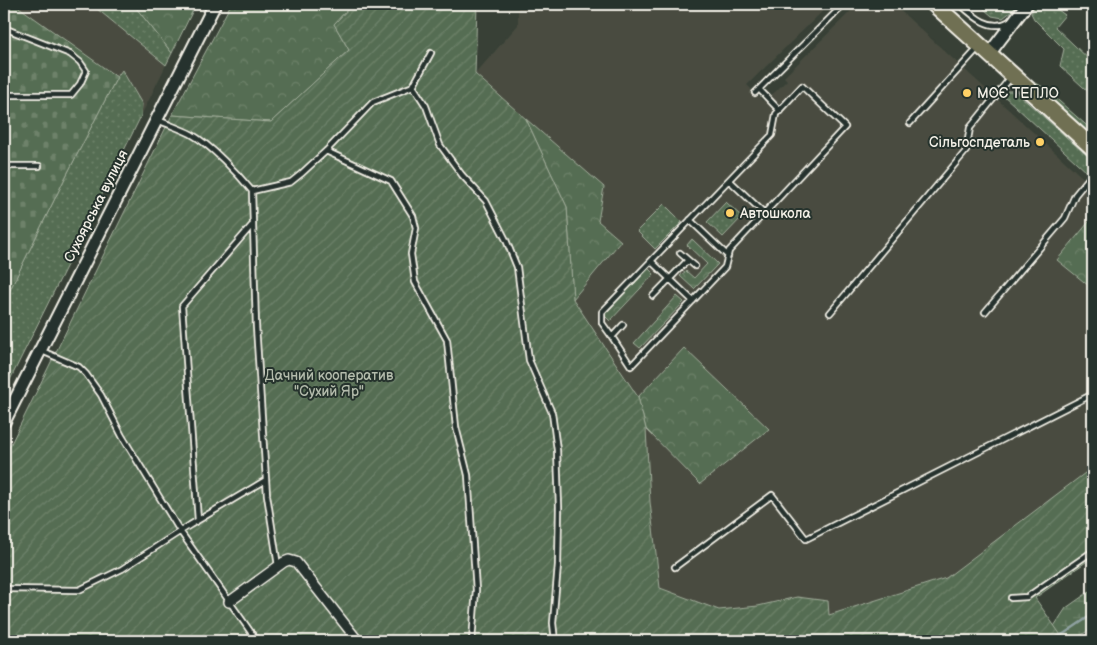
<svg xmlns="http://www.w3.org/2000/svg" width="1097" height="645" font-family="'Balsamiq Sans',sans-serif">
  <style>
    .built { fill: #484c40 }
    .grass { fill: url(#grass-dots); stroke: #a4af9d }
    .forest { fill: url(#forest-crowns); stroke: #a4af9d }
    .wetland { fill: url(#wetland-marsh); stroke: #a4af9d }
    .cemetery { fill: url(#cemetery-stones); stroke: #a4af9d }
    .garden { fill: url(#garden-furrows); stroke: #a4af9d }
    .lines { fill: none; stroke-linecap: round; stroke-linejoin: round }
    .stream { stroke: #8fa1a1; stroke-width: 2.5 }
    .service-casing { stroke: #f4f1e8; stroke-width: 8 }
    .minor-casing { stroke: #f4f1e8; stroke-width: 12 }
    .tertiary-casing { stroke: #f4f1e8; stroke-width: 15 }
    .primary-casing { stroke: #f4f1e8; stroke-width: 19 }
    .service { stroke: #26332d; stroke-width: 4.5 }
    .minor { stroke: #26332d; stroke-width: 9 }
    .tertiary { stroke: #26332d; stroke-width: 11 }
    .primary { stroke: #706f52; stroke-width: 15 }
    .poi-dot { fill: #ffd166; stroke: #26332d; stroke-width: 2 }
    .labels { text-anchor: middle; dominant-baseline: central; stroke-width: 4; stroke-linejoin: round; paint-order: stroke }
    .poi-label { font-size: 14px; fill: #f4f1e8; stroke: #26332d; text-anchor: start }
    .street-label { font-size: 14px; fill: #f4f1e8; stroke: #26332d }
    .park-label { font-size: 14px; fill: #b4bcac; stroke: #26332d }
  </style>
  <defs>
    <pattern id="grass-dots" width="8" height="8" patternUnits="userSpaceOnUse" patternTransform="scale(1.25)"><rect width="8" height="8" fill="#556d52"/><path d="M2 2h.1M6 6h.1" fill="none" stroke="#6e826b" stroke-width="1.8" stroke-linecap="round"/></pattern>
    <pattern id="forest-crowns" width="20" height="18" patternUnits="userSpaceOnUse" patternTransform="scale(1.25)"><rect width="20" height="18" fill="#556d52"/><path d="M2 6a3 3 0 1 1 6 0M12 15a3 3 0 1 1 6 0" fill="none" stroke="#6e826b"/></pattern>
    <pattern id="wetland-marsh" width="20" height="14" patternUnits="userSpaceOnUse" patternTransform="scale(1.25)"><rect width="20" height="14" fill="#556d52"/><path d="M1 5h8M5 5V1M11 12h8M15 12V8" fill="none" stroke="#6e826b"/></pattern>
    <pattern id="cemetery-stones" width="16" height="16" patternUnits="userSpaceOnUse" patternTransform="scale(1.25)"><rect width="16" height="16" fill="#556d52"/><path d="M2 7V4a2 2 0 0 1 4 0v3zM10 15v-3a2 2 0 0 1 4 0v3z" fill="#6e826b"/></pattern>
    <pattern id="garden-furrows" width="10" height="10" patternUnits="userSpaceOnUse" patternTransform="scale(1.25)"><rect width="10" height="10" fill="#556d52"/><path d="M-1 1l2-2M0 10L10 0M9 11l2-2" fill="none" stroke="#6e826b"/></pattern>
  </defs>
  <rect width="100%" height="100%" fill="#384036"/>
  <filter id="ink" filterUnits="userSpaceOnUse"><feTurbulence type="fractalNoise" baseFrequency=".02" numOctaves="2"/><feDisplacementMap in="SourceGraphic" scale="10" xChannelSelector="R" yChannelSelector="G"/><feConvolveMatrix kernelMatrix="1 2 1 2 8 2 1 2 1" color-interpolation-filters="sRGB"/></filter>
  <g filter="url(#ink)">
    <path class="built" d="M4 4H91L166 65 141 116 142 104 122 71 117 77 16 5Z
      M518 4H830L747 85 763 101 775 92 787 80 784 77 858 4H893L1093 187V217L1057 260 1093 290V467L946 578 828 615 827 601 719 610 660 588 650 502 646 429 638 397 573 299 621 241 598 221 604 187 475 74 518 25Z"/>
    <path class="grass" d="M91 4H133L172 53 166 65Z
      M978 4H1018L1012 11 1003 18 992 16Z
      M1039 4H1050L1065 15 1055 27 1093 63V96L1060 66 1064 49 1034 19 1031 13 1034 7Z
      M122 70 142 104 141 116 4 392V302L64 180 117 77Z
      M1036 83 1043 87 1093 131V136L1040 89Z
      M1007 91H1012L1018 94 1092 160 1093 167 1088 173 1003 95Z
      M726 202 742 217 723 237 707 222Z
      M664 204 682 222 655 249 637 231Z"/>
    <path class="forest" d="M133 4H196L172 53Z
      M231 4H353L334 24 349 50 271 122 172 115Z
      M526 119 604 187 598 221 621 241 573 299 567 207Z
      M1093 217V280L1089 286 1057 260Z
      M692 239 718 264 694 289 680 276 686 271 694 278 707 264 687 245Z
      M648 268 654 274 610 321 604 315Z
      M677 296 684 302 640 348 634 343Z
      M684 348 769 429 700 484 646 429 638 397Z"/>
    <path class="wetland" d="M1093 589V628L1071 641H1039L1047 637 1066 608Z"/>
    <path class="cemetery" d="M4 5H16L117 77 64 180 4 302Z"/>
    <path class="garden" d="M353 4H477L475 74 526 119 567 207 573 299 638 397 646 429 650 502 660 588 719 610 758 606 797 597 828 601 829 615 946 578 1093 467V557L1035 598 1065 641H4V458L172 115 271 122 349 50 334 24Z"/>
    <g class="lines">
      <path class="stream" d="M1049 641 1065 633 1093 614"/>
      <defs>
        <path id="service" d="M960 4C973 16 991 33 1010 21
          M4 28 70 54 80 62 86 71 80 84 71 95H4
          M413 86 426 106 440 145 462 175 486 201 506 240 517 267 529 360 552 413 557 450 559 507 558 565 553 623 555 641
          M759 89 780 111
          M755 93 844 4
          M158 120C169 125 181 129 191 134 211 145 238 174 252 191L291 182 301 174 326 151 373 102 413 86 431 53
          M910 123 979 47
          M326 151 391 181 413 216 416 228 411 254 415 282 447 340 456 427 468 475 476 590 472 641
          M4 166H39
          M729 180 764 213
          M252 191 256 326 267 495 278 566
          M690 220 728 256
          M680 253 695 266
          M651 261 693 301
          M653 296 688 260
          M985 312 1065 218 1075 195 1093 173
          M830 313 966 151 970 128 1011 77
          M612 337 631 366 725 267 729 251 845 127 802 86 776 114 772 135 602 312V323L612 337 623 325
          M42 351 79 367 86 374 101 395 122 436 180 531 257 641
          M198 520 182 306 253 224
          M675 567 772 495 806 539 1093 394
          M4 589 79 590 122 569 190 525 266 480
          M1011 598 1027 597 1093 551
          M168 639 170 641"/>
        <path id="minor" d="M229 602 284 562 289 560 296 562 358 641"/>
        <path id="tertiary" d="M989 54 1027 4
          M4 422 215 4"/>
        <path id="primary" d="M934 4 1093 148"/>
      </defs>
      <use href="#service" class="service-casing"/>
      <use href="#minor" class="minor-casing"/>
      <use href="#tertiary" class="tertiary-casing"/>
      <use href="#primary" class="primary-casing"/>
      <use href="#service" class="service"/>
      <use href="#minor" class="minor"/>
      <use href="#tertiary" class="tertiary"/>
      <use href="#primary" class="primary"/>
    </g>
  </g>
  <g class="poi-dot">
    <circle cx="967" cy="93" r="5"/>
    <circle cx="1040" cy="142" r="5"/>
    <circle cx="730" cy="213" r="5"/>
  </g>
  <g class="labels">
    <g class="poi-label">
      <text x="977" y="93">МОЄ ТЕПЛО</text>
      <text x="1030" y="142" text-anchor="end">Сільгоспдеталь</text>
      <text x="740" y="213">Автошкола</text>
    </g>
    <g class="street-label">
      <text transform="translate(96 206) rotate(-63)">Сухоярська вулиця</text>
    </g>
    <g class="park-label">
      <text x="329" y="375">Дачний кооператив<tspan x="329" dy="16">"Сухий Яр"</tspan></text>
    </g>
  </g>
  <rect width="1097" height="645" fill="none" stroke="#26332d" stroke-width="20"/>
  <rect x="10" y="10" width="1077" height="625" fill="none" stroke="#f4f1e8" stroke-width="2" filter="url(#ink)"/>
</svg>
